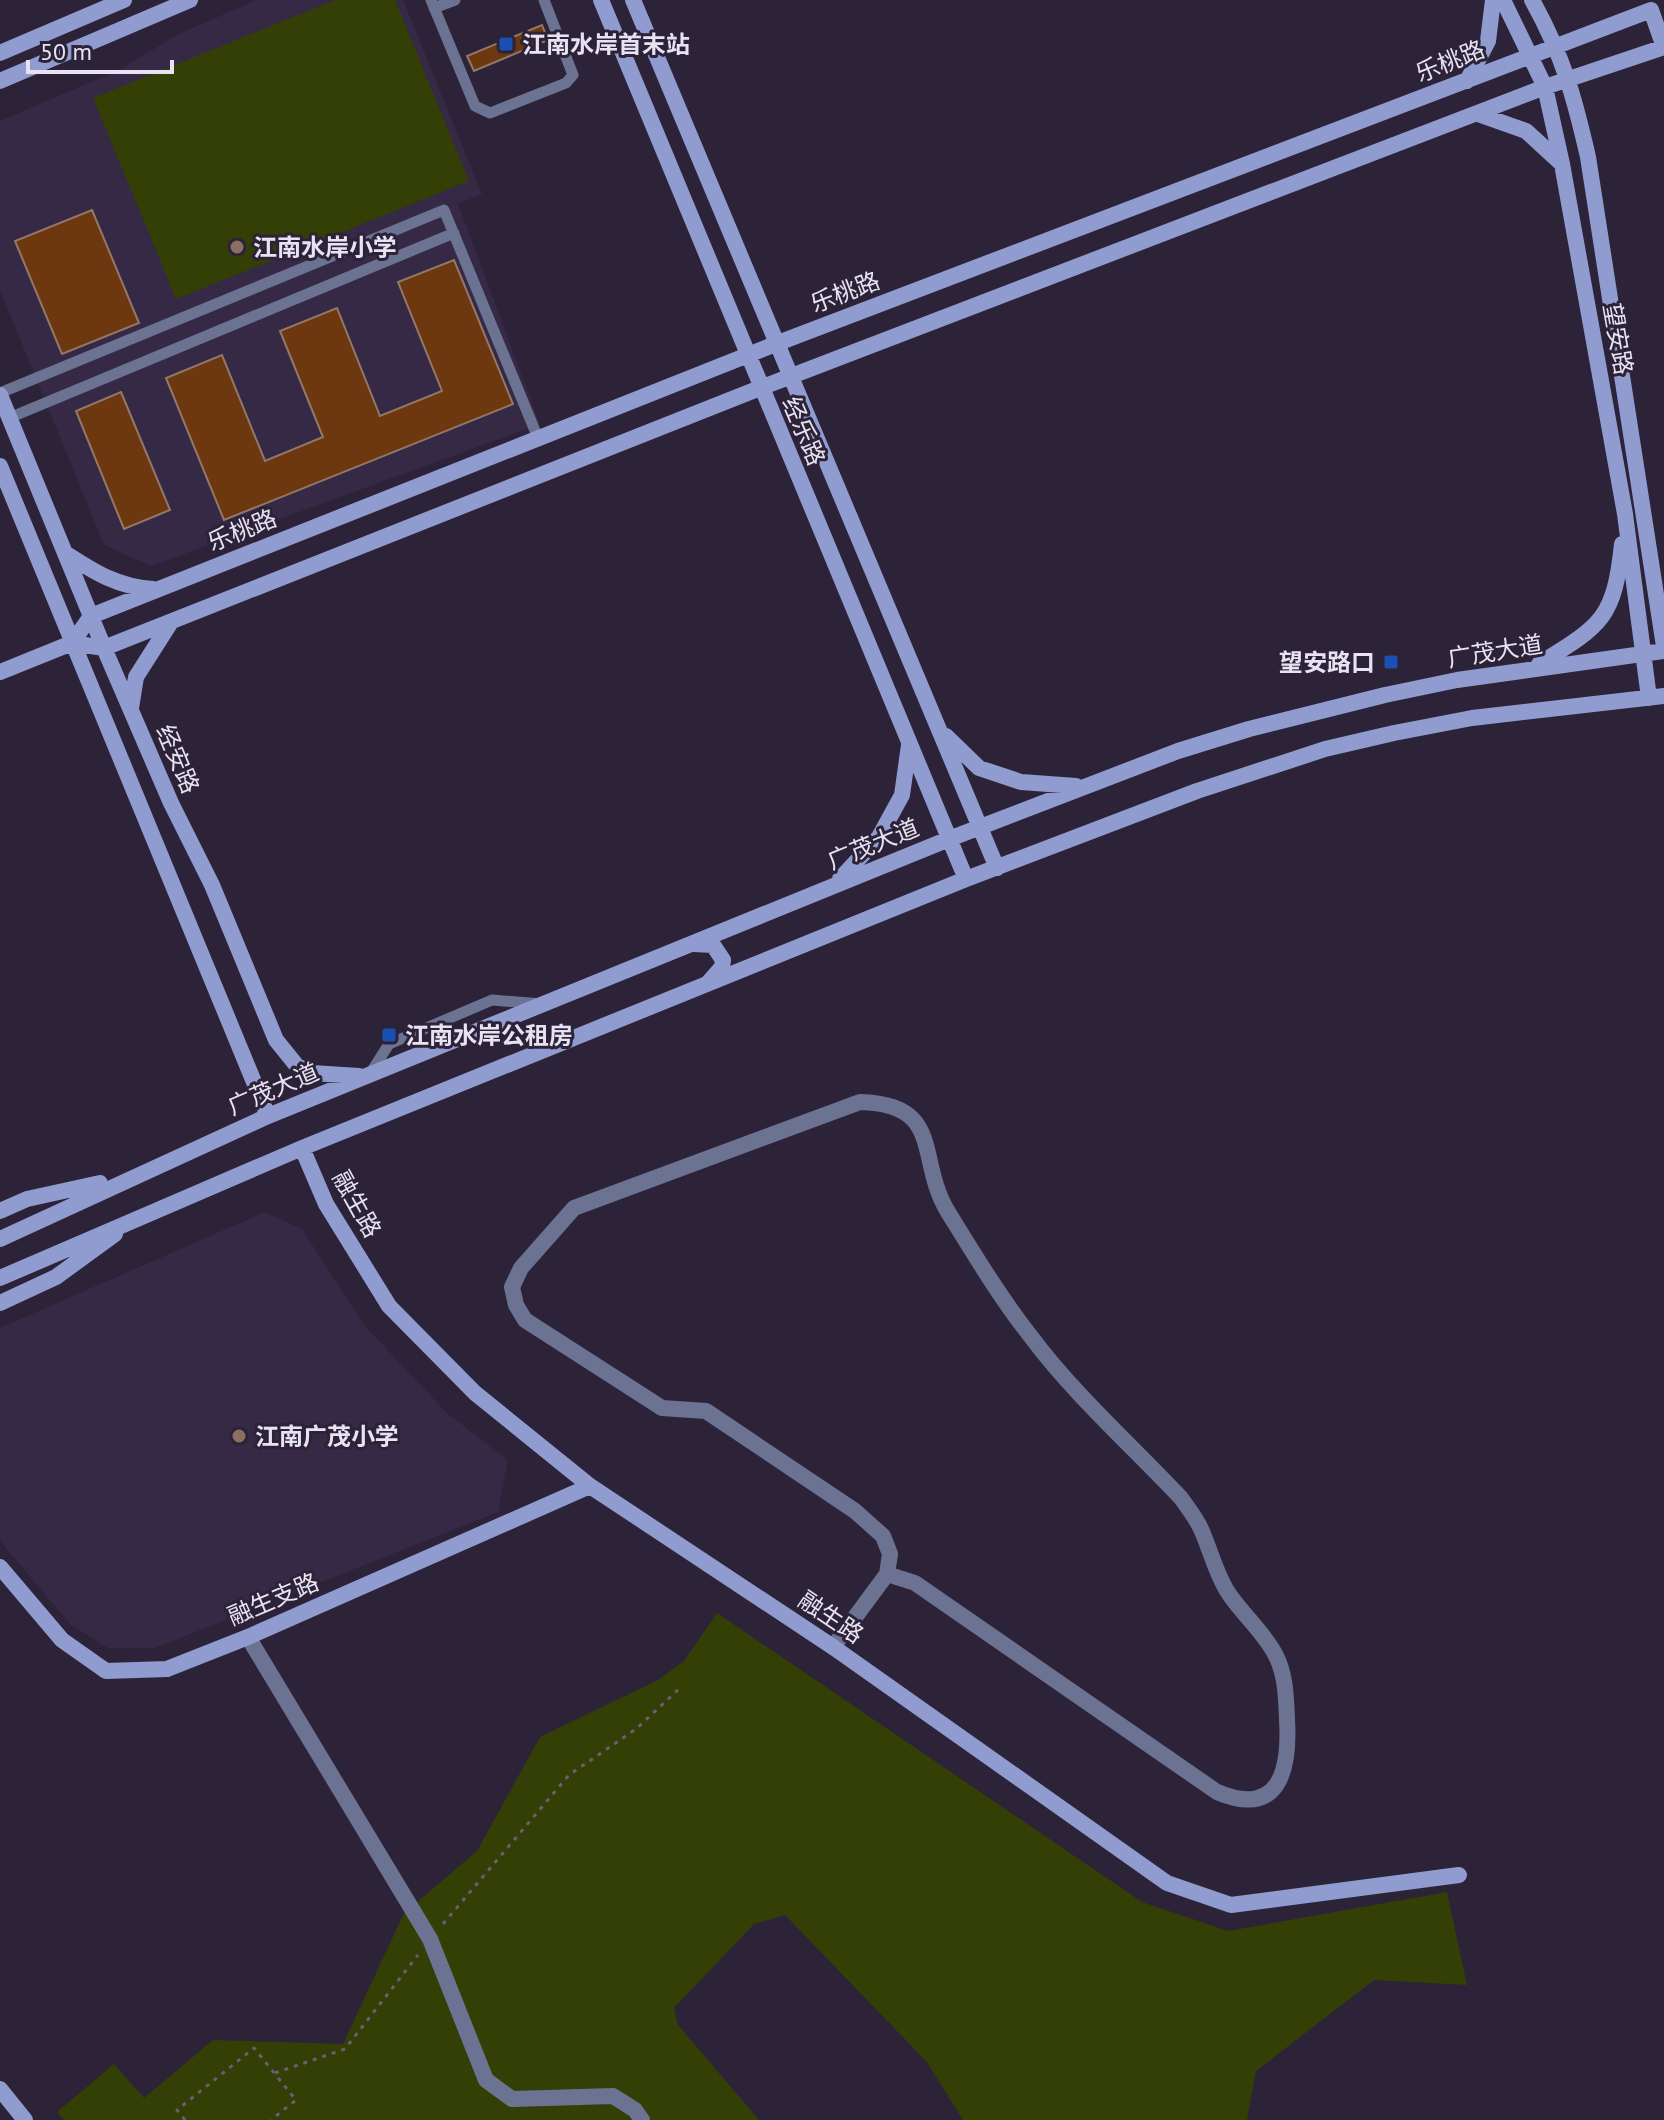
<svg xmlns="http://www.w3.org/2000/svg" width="1664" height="2120" font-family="'PT Sans','Noto Sans SC',sans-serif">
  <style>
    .built { fill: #352946 }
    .green { fill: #343f05 }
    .building { fill: #6d3810; stroke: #937867; stroke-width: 2 }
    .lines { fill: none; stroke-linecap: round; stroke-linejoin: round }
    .path { stroke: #675f73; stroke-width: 3; stroke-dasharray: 4 6; stroke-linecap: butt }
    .lane { stroke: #6b7292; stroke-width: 11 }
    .street { stroke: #6b7292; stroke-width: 16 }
    .secondary { stroke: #909cd0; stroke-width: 16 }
    .transit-dot { fill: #1a4fb4; stroke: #2c2339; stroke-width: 3 }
    .education-dot { fill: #8d6e63; stroke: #2c2339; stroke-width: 3 }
    .labels { text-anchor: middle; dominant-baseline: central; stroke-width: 6; stroke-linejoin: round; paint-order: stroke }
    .poi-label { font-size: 24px; font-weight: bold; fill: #e8e3f2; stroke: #2c2339; text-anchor: start }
    .street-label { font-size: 24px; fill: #e8e3f2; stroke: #2c2339 }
  </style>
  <rect width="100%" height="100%" fill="#2c2339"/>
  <path class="built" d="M256 0H403L482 194 458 204 540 424 151 566 104 545 0 290V121L119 70 177 35Z
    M265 1212 302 1229 364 1325 447 1413 508 1460 498 1512 155 1648H108L70 1624 0 1541V1328Z"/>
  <path class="green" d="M335 0H395L469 181 176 299 93 98Z
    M717 1613 1142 1902 1228 1931 1447 1892 1467 1985 1374 1980 1256 2071 1247 2120H963L926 2061 785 1915 754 1924 674 2008 678 2025 759 2120H64L57 2112 114 2064 144 2098 213 2040 343 2044 404 1913 477 1851 540 1737 658 1680 684 1661Z"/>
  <path class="building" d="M542 25 548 40 474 71 467 56Z
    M92 210 139 323 62 354 15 241Z
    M454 260 513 404 224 520 166 378 222 355 265 461 323 437 280 331 337 308 380 416 442 391 398 282Z
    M121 392 170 510 124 529 76 411Z"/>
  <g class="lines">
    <path class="path" d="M443 1924 569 1775 636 1729 680 1688
      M275 2073 345 2049 418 1955
      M185 2120 177 2110 254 2048 296 2100 271 2120"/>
    <path class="lane" d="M431 0 475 106 490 113 566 83 573 75 544 0
      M434 8 455 0
      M0 393 444 210 538 438
      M9 418 454 233
      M370 1074 389 1044 492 1000 542 1004"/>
    <path class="street" d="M248 1637 430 1939 486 2080 512 2099 613 2096 635 2110 642 2120
      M833 1647 887 1574 890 1554 883 1536 855 1511 706 1411 662 1408 525 1320 516 1305 512 1287 521 1268 574 1208 860 1102C945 1104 916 1160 948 1212 974 1254 1001 1299 1032 1338 1072 1392 1134 1448 1181 1498 1188 1508 1196 1518 1201 1529 1210 1549 1215 1571 1227 1591 1241 1613 1263 1631 1275 1654 1286 1674 1286 1698 1287 1720 1290 1771 1279 1818 1217 1792L915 1583 887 1574"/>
    <path class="secondary" d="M601 0 966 879
      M633 0 997 868
      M1503 0 1545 87 1562 164 1625 514 1649 698
      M1532 0C1563 56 1574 96 1588 157L1664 646
      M0 53 124 0
      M0 81 190 0
      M1467 81 1488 41 1493 0
      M1478 114 1526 131 1562 164
      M0 395 104 648 171 803 212 885 276 1040 297 1066 312 1073 359 1076
      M0 466 268 1116
      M65 553C94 572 118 587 153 589
      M1539 664C1602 625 1614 619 1622 544
      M0 672 72 643 104 648 760 388 1545 87 1664 47 1651 10 778 343 159 589 91 616 72 643
      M131 708 136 677 171 622
      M946 736 979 768 1021 782 1076 786
      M840 879 879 837 902 795 909 745
      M694 944 713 945 723 960 722 967 708 983
      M302 1148 326 1204 389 1306 475 1393 590 1486 833 1647 1167 1883 1231 1905 1459 1875
      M0 1211 27 1199 100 1183
      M0 1239 268 1116 949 839 1178 751 1249 729 1385 695 1457 680 1664 651
      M0 1278 302 1148 966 879 1197 791 1325 749 1394 733 1472 718 1664 696
      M0 1303 56 1277 115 1234
      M0 1567 62 1640 106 1671 167 1669 248 1637 590 1486
      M0 2089 25 2120"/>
  </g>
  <g class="transit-dot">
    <rect x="498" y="36" width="16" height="16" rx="4"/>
    <rect x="1383" y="654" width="16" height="16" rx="4"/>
    <rect x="381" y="1027" width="16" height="16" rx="4"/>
  </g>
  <g class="education-dot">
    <circle cx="237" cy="247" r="8"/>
    <circle cx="239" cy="1436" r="8"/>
  </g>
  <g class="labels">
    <g class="poi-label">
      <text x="522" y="44">江南水岸首末站</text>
      <text x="253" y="247">江南水岸小学</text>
      <text x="1375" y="662" text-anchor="end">望安路口</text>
      <text x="405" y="1035">江南水岸公租房</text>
      <text x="255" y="1436">江南广茂小学</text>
    </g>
    <g class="street-label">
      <text transform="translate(1450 61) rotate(-22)">乐桃路</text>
      <text transform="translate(845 292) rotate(-21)">乐桃路</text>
      <text transform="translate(1618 339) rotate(80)">望安路</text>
      <text transform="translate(804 431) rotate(67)">经乐路</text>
      <text transform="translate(242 530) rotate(-22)">乐桃路</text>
      <text transform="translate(1495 651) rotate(-9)">广茂大道</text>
      <text transform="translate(178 759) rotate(67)">经安路</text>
      <text transform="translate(873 844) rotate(-22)">广茂大道</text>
      <text transform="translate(273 1089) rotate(-23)">广茂大道</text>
      <text transform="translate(357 1204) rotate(61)">融生路</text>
      <text transform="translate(273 1599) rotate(-23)">融生支路</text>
      <text transform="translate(831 1617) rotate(34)">融生路</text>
    </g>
  </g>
  <path d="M28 60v12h144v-12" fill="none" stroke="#e8e3f2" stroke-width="4"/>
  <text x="40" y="60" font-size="24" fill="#e8e3f2" stroke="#2c2339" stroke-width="6" paint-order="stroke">50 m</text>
</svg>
